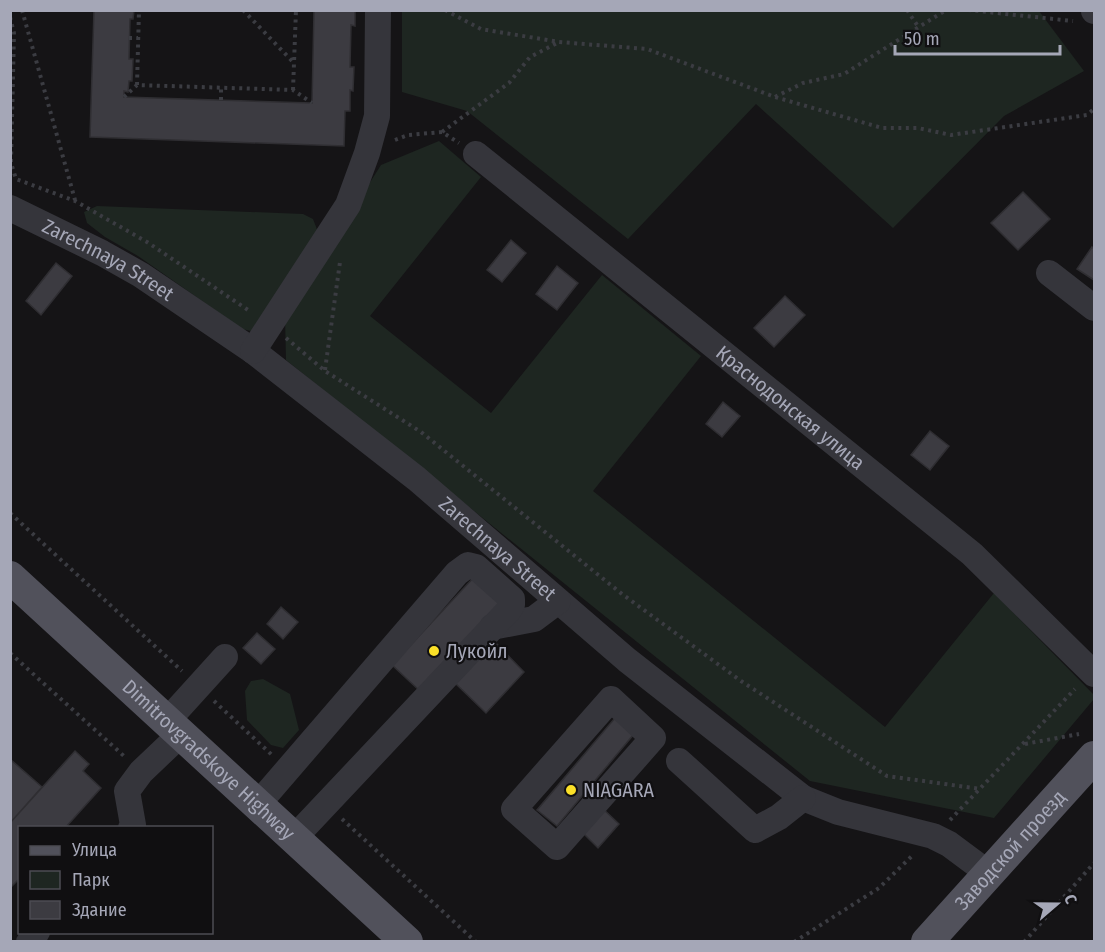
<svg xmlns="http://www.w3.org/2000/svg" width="1105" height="952" font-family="'Fira Sans Condensed',sans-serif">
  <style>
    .green { fill: #1e2621 }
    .building { fill: #3c3b41; stroke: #2f2e32; stroke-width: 1.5 }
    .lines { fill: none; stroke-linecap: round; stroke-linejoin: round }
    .path { stroke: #3b3c42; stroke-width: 4; stroke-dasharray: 3 4.5; stroke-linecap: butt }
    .minor { stroke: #35353b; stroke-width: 26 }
    .major { stroke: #51515b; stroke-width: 32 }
    .poi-dot { fill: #fbe028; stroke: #100f11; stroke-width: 2 }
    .labels { text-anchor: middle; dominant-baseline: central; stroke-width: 4.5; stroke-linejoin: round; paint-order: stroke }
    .street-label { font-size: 20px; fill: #a5a7b7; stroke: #100f11 }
    .poi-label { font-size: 20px; fill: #a5a7b7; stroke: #100f11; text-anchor: start }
  </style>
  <rect width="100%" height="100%" fill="#151416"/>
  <path class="green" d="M402 11H1039L1084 71 1004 116 893 228 756 104 628 239 467 111 402 92Z
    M439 141 481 177 370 316 491 413 602 275 701 356 593 491 885 727 994 593 1094 695V699L994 818 810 781 286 360 285 317 381 165Z
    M97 206 303 214 313 219 318 232 251 331 242 329 138 256 105 237 87 223 84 212Z
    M263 679 290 694 299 730 283 748 271 745 247 720 245 691 251 681Z"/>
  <path class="building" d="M94 10H134L133 19H130L129 59H133L132 81H129L128 92 124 91V97L312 103 314 10H355V26L351 25 350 67H354L353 91 350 90V111H345L344 146 90 137Z
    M1023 192 1050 219 1018 250 991 223Z
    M511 240 526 253 502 282 487 270Z
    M1092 247 1094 249V280L1077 269Z
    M56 263 72 276 41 315 26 301Z
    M557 266 578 283 557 310 536 294Z
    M785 296 805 315 774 347 754 328Z
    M723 402 740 416 722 437 706 424Z
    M930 431 949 446 930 470 911 455Z
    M476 575 505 602 421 692 392 665Z
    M281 607 298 622 283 639 267 624Z
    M257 633 275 649 261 664 243 648Z
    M494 641 524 672 486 713 454 682Z
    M615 718 634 734 557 826 537 810Z
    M75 751 89 764 83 771 101 788 65 828H20V878L10 888V823Z
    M10 759 42 787 10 823Z
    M600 806 619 824 598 848 579 829Z"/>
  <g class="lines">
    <path class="path" d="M22 10 75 200
      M243 10 294 63
      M445 10 481 29 559 42 647 49 775 97 882 128H918L951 135 1087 115 1094 109
      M907 10 919 28
      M968 10 1073 21
      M10 17 14 33 11 163 16 179 75 201 147 242 251 312
      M129 38H138
      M137 85 139 10
      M293 90 296 10
      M124 97 137 85 293 90 312 103
      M775 97 803 83 844 74 946 10
      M221 100V88
      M442 132 509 83 530 57 559 42
      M395 140 408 135 442 132 459 143
      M286 338 325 371 421 432 622 594 741 681 887 776 981 789
      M325 370 340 262
      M10 513 182 671
      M10 653 125 757
      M214 701 272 755
      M1025 744 1079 734
      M342 819 476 942
      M950 820 1075 689
      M794 942 879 888 914 854
      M1024 942 1094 863"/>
    <g class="minor">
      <path d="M1094 10V11"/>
      <path id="s1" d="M476 154 972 554 1094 674"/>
      <path id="s2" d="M10 208 102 253 141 275 253 351 417 479 627 660 803 798 838 812 933 836 949 844 988 873"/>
      <path d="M1049 273 1094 308"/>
      <path d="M253 351 348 205 367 153 377 116 378 10"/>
      <path d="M492 627 534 619 558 601"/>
      <path d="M611 699 653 738 557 847 514 809Z"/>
      <path d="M167 721 225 657"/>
      <path d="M679 761 755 830 779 817 803 798"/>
      <path d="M258 804 457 573 468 565 476 567 512 599V605L508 611 294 838"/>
      <path d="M131 828 133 825 127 791 141 772 181 734"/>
      <path d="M29 942 37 932"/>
    </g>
    <g class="major">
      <path id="s3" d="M10 577 407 942"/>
      <path id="s4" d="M927 942 1094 757"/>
    </g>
  </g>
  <g class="poi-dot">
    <circle cx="434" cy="651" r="6"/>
    <circle cx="571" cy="790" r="6"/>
  </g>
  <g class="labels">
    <g class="street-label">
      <text stroke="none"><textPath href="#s2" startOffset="111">Zarechnaya Street</textPath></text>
      <text stroke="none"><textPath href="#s1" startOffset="404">Краснодонская улица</textPath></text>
      <text stroke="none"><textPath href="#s2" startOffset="597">Zarechnaya Street</textPath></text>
      <text stroke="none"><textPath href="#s3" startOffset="270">Dimitrovgradskoye Highway</textPath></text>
      <text stroke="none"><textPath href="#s4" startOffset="124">Заводской проезд</textPath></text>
    </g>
    <g class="poi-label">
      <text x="446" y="651">Лукойл</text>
      <text x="583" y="790">NIAGARA</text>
    </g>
  </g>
  <rect width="1105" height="952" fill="none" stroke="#a5a7b7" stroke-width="24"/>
  <rect x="18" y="826" width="195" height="108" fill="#100f11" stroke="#4c4c53" stroke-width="1.5"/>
  <rect x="30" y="846" width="30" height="9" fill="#51515b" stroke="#4c4c53" stroke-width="1.5"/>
  <text x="72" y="856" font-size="18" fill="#a5a7b7">Улица</text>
  <rect x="30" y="871" width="30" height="18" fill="#1e2621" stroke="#4c4c53" stroke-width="1.5"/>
  <text x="72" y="886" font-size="18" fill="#a5a7b7">Парк</text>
  <rect x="30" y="901" width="30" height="18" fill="#3c3b41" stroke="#4c4c53" stroke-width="1.5"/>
  <text x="72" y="916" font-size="18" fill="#a5a7b7">Здание</text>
  <g transform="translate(1057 904) rotate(70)" stroke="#100f11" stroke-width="4.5" paint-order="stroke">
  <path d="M0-4.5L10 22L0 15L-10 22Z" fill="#a5a7b7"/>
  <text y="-9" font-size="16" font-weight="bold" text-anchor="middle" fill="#a5a7b7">С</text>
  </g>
  <path d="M895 45v9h165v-9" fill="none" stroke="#a5a7b7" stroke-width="3"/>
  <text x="904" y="45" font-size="18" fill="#a5a7b7" stroke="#100f11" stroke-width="4.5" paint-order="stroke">50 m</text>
</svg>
